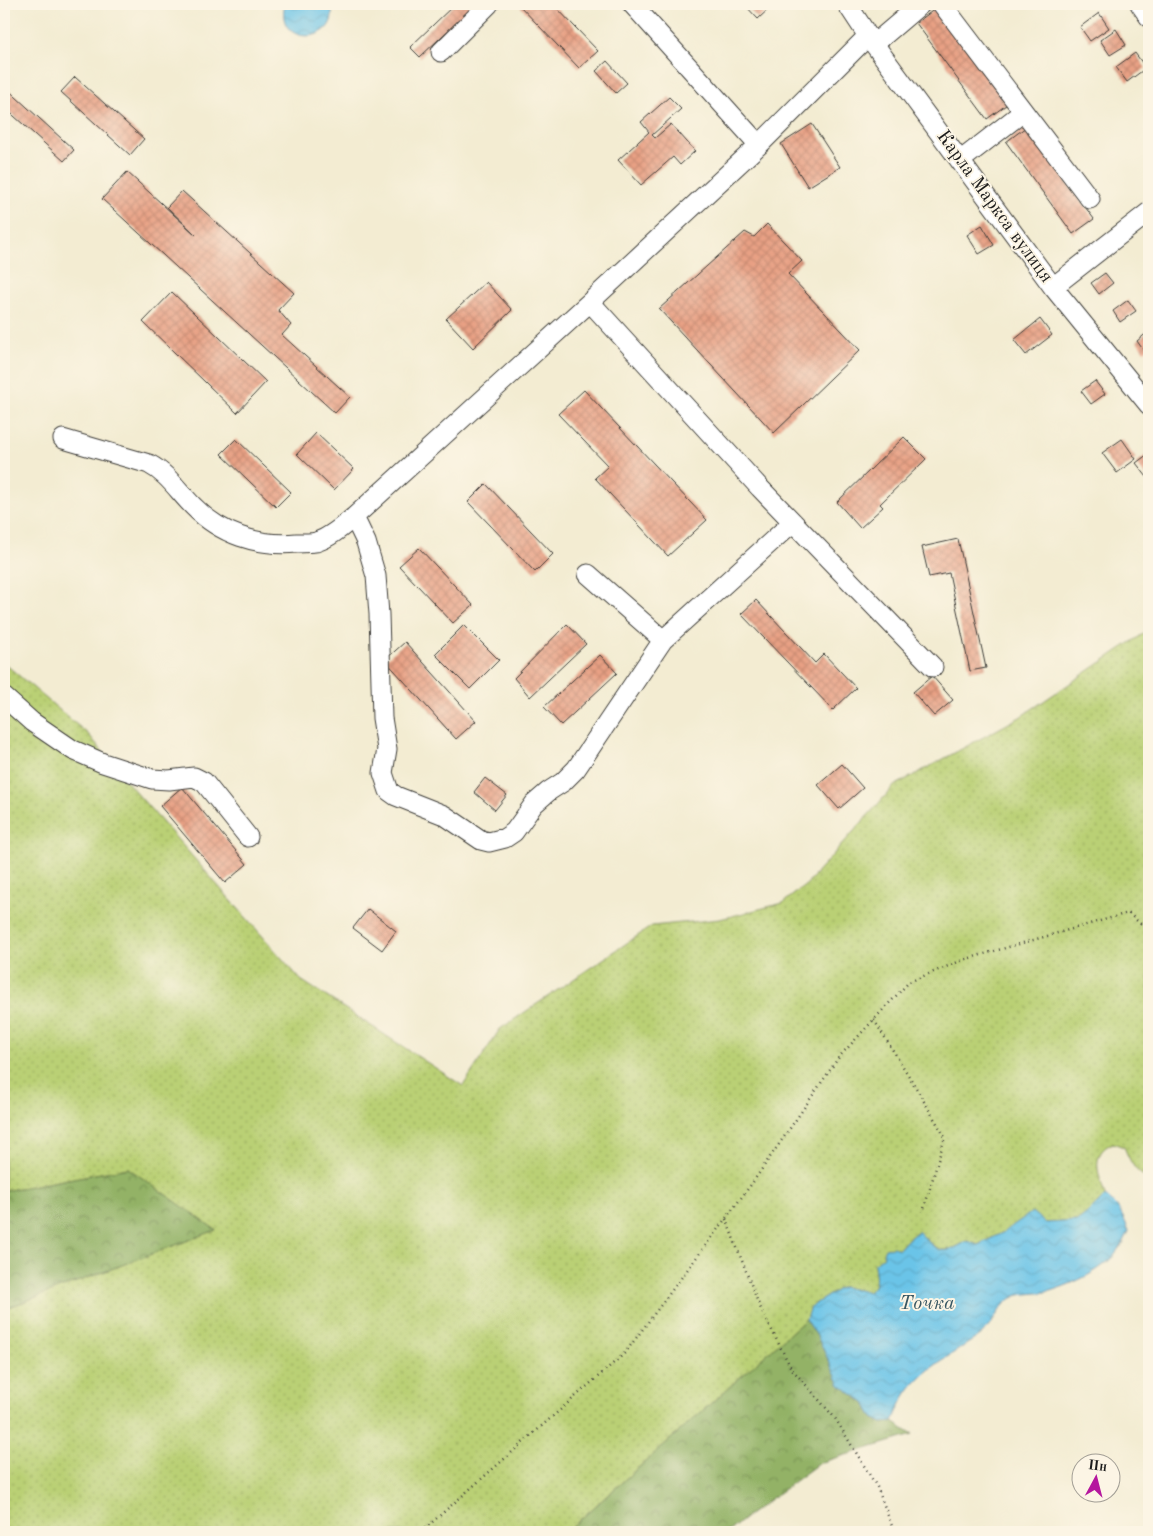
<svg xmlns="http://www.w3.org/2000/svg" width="1153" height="1536" font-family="'Old Standard TT',serif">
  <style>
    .grass { fill: url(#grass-dots); stroke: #6b7648 }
    .forest { fill: url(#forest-crowns); stroke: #586741 }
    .water { fill: url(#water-waves); stroke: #447082 }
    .building { fill: url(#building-cross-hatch) }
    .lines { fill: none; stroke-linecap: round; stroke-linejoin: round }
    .minor-casing { stroke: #3c3b37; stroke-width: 21 }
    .path { stroke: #3c3b37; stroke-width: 2.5; stroke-dasharray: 1 4; stroke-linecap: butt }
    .minor { stroke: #fff; stroke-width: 19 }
    .labels { text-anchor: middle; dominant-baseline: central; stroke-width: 4; stroke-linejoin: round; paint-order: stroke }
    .street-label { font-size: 19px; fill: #1c1c1c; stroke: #fcf5e5 }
    .water-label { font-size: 20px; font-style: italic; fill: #385763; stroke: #fcf5e5 }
  </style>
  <defs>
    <pattern id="grass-dots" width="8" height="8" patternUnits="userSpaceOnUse" patternTransform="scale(1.25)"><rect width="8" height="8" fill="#bad074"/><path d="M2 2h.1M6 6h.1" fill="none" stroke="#9fb264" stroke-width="1.8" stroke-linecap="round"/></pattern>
    <pattern id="forest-crowns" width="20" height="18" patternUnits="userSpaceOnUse" patternTransform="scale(1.25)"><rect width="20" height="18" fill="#93b266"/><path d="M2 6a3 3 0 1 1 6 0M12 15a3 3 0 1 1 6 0" fill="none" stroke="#779053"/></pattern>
    <pattern id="water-waves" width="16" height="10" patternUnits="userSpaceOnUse" patternTransform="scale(1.25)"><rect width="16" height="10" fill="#6bc4e8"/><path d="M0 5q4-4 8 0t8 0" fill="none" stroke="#5ca8c6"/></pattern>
    <pattern id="building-cross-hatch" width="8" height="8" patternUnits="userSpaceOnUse" patternTransform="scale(1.25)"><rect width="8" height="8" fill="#e8a084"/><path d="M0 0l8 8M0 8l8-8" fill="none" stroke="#c68971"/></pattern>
  </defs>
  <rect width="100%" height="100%" fill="#fcf5e5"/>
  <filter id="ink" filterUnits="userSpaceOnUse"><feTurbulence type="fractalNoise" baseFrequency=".02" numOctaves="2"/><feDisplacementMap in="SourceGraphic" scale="10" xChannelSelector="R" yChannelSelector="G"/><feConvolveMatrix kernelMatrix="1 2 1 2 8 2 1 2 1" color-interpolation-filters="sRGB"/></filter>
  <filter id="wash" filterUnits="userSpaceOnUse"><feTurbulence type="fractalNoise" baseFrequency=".0096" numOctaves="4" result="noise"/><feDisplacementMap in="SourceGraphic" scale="20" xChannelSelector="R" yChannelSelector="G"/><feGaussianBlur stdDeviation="1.12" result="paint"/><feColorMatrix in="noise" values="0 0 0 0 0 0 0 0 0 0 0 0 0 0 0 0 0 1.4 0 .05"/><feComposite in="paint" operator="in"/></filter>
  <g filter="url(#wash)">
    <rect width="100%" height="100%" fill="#f3ecd2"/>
    <path class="grass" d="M1149 630V1179C1135 1173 1130 1161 1124 1147L1113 1143C1088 1154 1100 1176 1105 1196L1091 1210 1077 1221 1045 1223 1002 1233 978 1245 967 1241C941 1257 938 1251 918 1231L907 1240 899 1249 884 1256 874 1264C875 1275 879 1286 868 1292L842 1287 810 1307 806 1319 566 1532H4V1309L215 1230 128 1168 4 1191V663L89 735 134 790 301 980 463 1086 500 1029 652 926 720 919 783 903 807 884 894 786 1020 717Z"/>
    <path class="forest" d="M128 1168 216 1230 4 1309V1191Z
      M806 1319 817 1336 840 1385 865 1403 873 1418 883 1423 893 1422 913 1435 819 1463 745 1518 728 1532H566Z"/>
    <path class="water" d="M285 4H330C345 43 273 50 285 4Z
      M1105 1196C1118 1205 1123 1216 1129 1231 1126 1236 1124 1243 1120 1248 1105 1270 1075 1283 1050 1291 1039 1294 1024 1293 1016 1296 1000 1302 995 1322 983 1333 976 1339 966 1344 958 1350 925 1371 907 1383 893 1422L883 1423 873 1418 865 1403 840 1385 817 1336 806 1319 810 1307 842 1287 868 1292C879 1286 875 1275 874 1264L884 1256 883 1253 885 1248 893 1247 899 1249 907 1240 918 1231C938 1252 941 1257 967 1241L978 1245 1002 1233 1032 1212 1045 1223 1077 1221 1091 1210Z"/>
    <g id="blocks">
      <path class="building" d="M455 4H476L420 57 410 47Z
        M518 4H553L598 51 579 68Z
        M744 4H774L758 19Z
        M939 6 1010 102 987 119 916 23Z
        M1099 13 1109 28 1090 41 1080 27Z
        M1116 29 1126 45 1110 55 1100 40Z
        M1135 53 1146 68 1127 82 1116 67Z
        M607 61 627 83 616 93 596 71Z
        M75 77 144 139 130 155 61 92Z
        M4 86 74 150 64 161 4 107Z
        M669 97 681 109 652 135 655 138 671 124 695 151 680 165 673 157 641 185 618 160 649 132 641 122Z
        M812 124 840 167 808 187 781 144Z
        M1026 127 1094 219 1073 234 1006 142Z
        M127 172 196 235 167 207 182 191 294 293 278 310 291 325 282 335 350 397 335 413 102 199Z
        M767 224 802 261 788 274 860 350 774 433 659 309 745 232 754 237Z
        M982 225 994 245 979 254 967 235Z
        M1105 273 1113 283 1099 294 1091 283Z
        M486 282 512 310 473 348 446 319Z
        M172 292 266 382 237 413 143 322Z
        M1128 300 1136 311 1120 322 1113 311Z
        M1040 319 1052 335 1026 355 1014 340Z
        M1149 331V348L1144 351 1137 341Z
        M1095 381 1105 394 1091 404 1081 391Z
        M584 390 707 520 668 556 595 478 608 466 558 414Z
        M316 433 354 469 334 490 297 454Z
        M904 437 926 459 880 504 883 507 860 528 837 502Z
        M236 439 291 492 276 507 221 454Z
        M1122 439 1136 459 1117 473 1102 453Z
        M1148 454 1149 475 1147 477 1136 463Z
        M486 484 553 554 535 572 468 502Z
        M958 539 986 668 970 671 949 573 929 577 922 547Z
        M419 548 473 605 453 623 399 566Z
        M756 600 815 663 824 654 856 688 833 710 741 614Z
        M567 624 586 644 530 697 514 678Z
        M464 625 499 660 470 689 435 654Z
        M405 642 476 721 456 739 385 660Z
        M600 655 617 673 561 725 544 707Z
        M932 676 953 700 934 716 913 692Z
        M842 764 863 788 839 809 818 785Z
        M485 778 507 795 495 810 474 792Z
        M182 787 247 864 225 883 160 806Z
        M368 909 396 931 382 950 353 928Z"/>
    </g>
  </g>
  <g filter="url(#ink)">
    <use href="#blocks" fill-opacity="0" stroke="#3c3b37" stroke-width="1"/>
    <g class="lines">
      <defs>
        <path id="minor" d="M632 4 759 145
          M847 4 868 36 1053 287 1149 405
          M942 4 1090 199
          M1140 4 1149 17
          M874 44 921 4
          M441 52 489 4
          M960 161 1023 112
          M1053 287 1149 212
          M590 302 760 488 933 667
          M63 439 149 464C168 474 178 491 193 506 220 534 258 547 297 543 303 543 310 543 316 542 330 538 343 526 354 517L590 302 759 145 868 36
          M354 517 366 542 376 576 379 614 382 718 387 749 383 773 389 791 396 796 444 815 481 840 489 842 505 838 514 832 534 804 549 791 563 782 576 769 663 640 793 522
          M588 574 663 640
          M4 697 32 722 73 750 103 763 152 779 169 780 194 777 204 782 248 837"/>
      </defs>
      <use href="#minor" class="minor-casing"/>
      <path class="path" d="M874 1020 912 1081 945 1137 923 1212
        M726 1219 759 1305 791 1368 835 1418 877 1487 892 1526V1532
        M421 1532 625 1353 753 1182 839 1057 909 982 963 960 1128 913 1149 931"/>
      <use href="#minor" class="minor"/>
    </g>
  </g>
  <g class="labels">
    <g class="street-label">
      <text transform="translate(994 207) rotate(54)">Карла Маркса вулиця</text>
    </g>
    <g class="water-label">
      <text x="927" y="1304">Точка</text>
    </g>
  </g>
  <rect width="1153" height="1536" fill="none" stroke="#fcf5e5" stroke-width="20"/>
  <g transform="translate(1096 1478) rotate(7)"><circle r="24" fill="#fcf5e5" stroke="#a29e95"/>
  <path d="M0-4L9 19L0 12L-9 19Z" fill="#b5179e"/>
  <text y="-8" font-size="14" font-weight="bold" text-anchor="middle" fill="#1c1c1c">Пн</text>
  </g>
</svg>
